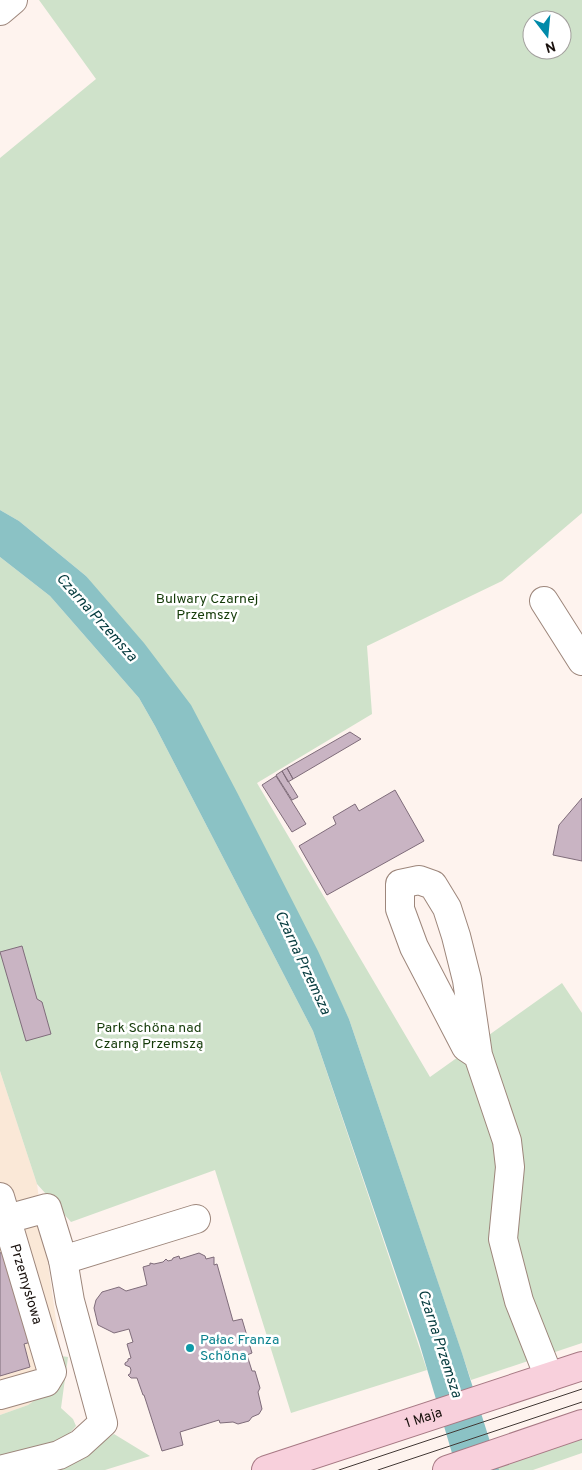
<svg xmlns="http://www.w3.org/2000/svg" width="582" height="1470" font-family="Overpass,sans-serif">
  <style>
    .commercial { fill: #fae8d7 }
    .green { fill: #cfe2ca; fill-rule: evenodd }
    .water { fill: #8bc2c5 }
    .building { fill: #c9b4c3; stroke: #7f6c7a }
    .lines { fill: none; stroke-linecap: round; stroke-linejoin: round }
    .minor-casing { stroke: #9d867b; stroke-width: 30 }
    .major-casing { stroke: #a77984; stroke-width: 30 }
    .minor { stroke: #fff; stroke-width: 28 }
    .major { stroke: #f8d0dc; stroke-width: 28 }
    .tram { stroke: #423935; stroke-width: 1 }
    .culture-dot { fill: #0f9aa8; stroke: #fff; stroke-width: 2 }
    .labels { text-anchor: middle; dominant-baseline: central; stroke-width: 5; stroke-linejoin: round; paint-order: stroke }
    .park-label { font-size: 14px; fill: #153b09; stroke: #fff }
    .street-label { font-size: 14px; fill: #19110d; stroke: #fff }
    .culture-label { font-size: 14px; fill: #0d838f; stroke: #fff; text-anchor: start }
    .water-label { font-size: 15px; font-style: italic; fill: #043a3d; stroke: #fff }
  </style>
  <rect width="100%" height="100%" fill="#fef3ee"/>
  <path class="commercial" d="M0 1071 37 1184 61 1356 38 1398 28 1405 0 1415Z"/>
  <path class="green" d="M39 0H582V513L502 581 367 646 372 714 257 783 430 1077 562 983 582 1013V1343L471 1380 349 1019 240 798 86 576 19 521 0 510V158L96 79ZM532 20H562V50H532Z
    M0 557 50 596 139 698 155 726 313 1031 427 1370 291 1413 215 1170 71 1222 37 1184 0 1071Z
    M61 1356 68 1357 61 1408 73 1419 76 1426 58 1446 0 1460V1415L28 1405 38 1398Z
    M114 1434 150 1456 105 1470H17L94 1448Z
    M582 1439V1453L533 1470H491Z"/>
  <path class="water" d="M0 510 19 521 86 576 144 643 191 705 240 798 318 951 349 1019 462 1353 499 1470H457L419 1342 313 1031 155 726 139 698 50 596 0 557Z"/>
  <path class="building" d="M350 732 361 739 293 779 287 768Z
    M287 768 293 779 288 782 282 771Z
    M282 771 298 797 292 800 276 775Z
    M276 776 306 824 292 832 262 785Z
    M395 790 424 841 327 895 299 846 336 824 333 817 355 804 359 811Z
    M582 798V861L553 855 559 825Z
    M22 946 37 999 42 1002 51 1034 26 1041 0 952Z
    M4 1251 31 1342 24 1344 30 1367 0 1376V1253Z
    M199 1253 205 1256 206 1259 214 1257V1265L217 1264 233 1321 242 1319 252 1353 247 1355 252 1371H255L260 1388 258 1392 262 1409 259 1414 252 1417 249 1421 238 1424 233 1422 220 1423 219 1420 180 1432 183 1445 162 1451 144 1395H143L137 1378H131L128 1375 130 1374 131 1370 130 1367 125 1365V1363L128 1361V1359L131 1358 127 1344 133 1342 129 1329 114 1333 98 1325 94 1308 96 1300 102 1292 119 1287 126 1291 147 1285 143 1267 150 1265V1263L154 1264 163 1262 166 1259 168 1261 172 1260 173 1258 179 1256 180 1259Z"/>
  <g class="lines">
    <defs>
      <g id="minor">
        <path d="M0 11 13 0"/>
        <path d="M544 601 582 661"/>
        <path d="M478 1055 466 1047 414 947 400 909V884L419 880 433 885 447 908 456 936 467 980 478 1055 507 1141 510 1167 503 1239 519 1301 549 1377"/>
        <path id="s1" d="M0 1197 52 1372 46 1382 0 1395"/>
        <path d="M7 1219 47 1208 63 1260 196 1219"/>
        <path d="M0 1470 59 1455 80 1444 103 1423 70 1301 63 1260"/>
      </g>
      <g id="major">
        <path id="s2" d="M266 1470 582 1366"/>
        <path d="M447 1470 582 1424"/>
      </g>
    </defs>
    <use href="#minor" class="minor-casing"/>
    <use href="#major" class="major-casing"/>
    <use href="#minor" class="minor"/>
    <use href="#major" class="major"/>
    <path class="tram" d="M339 1470 582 1389
      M378 1470 582 1402"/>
  </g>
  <circle class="culture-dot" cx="190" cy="1348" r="5"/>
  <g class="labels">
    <g class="park-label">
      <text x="207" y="599">Bulwary Czarnej<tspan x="207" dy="16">Przemszy</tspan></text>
      <text x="149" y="1028">Park Schöna nad<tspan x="149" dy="16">Czarną Przemszą</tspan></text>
    </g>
    <g class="street-label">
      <text stroke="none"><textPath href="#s1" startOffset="91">Przemysłowa</textPath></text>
      <text stroke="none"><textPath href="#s2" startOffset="166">1 Maja</textPath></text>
    </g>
    <g class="culture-label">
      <text x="200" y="1340">Pałac Franza<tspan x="200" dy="16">Schöna</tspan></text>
    </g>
    <g class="water-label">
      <text transform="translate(96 618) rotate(48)">Czarna Przemsza</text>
      <text transform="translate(302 963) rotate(65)">Czarna Przemsza</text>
      <text transform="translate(439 1344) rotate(72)">Czarna Przemsza</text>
    </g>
  </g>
  <g transform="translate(547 35) rotate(164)"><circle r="24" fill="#ffffff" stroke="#a3a09e"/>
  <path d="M0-4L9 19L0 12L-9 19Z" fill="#008aa9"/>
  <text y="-8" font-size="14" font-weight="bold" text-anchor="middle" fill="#19110d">N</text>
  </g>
</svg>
